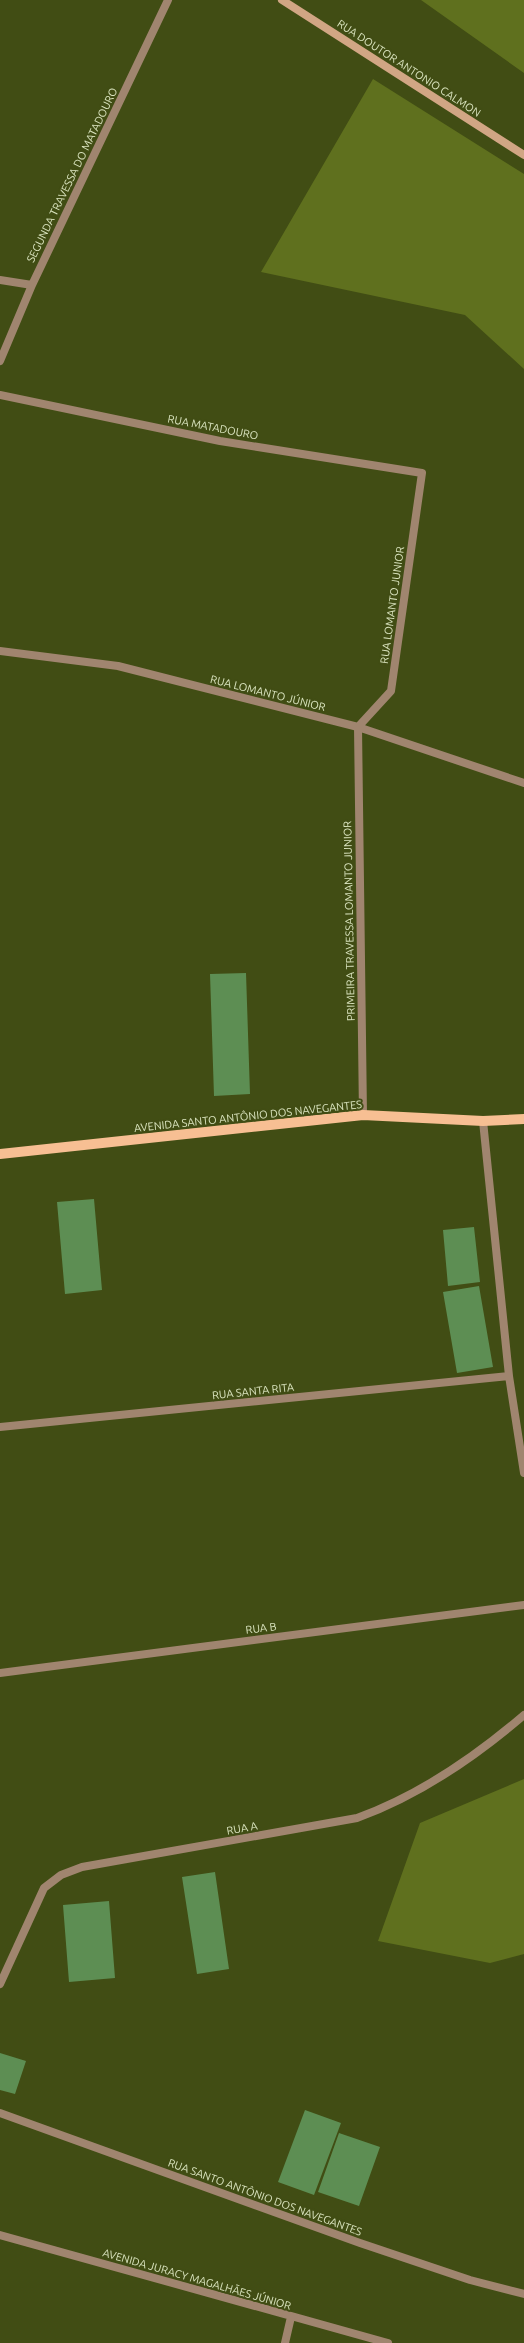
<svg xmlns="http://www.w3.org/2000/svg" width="524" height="2343" font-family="Ubuntu,sans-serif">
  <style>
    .green { fill: #5f701e }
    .building { fill: #5d8e53 }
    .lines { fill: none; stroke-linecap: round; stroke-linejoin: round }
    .street { stroke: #a0856f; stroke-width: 8 }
    .secondary { stroke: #d1a684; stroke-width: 8 }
    .primary { stroke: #f7bf93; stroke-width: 10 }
    .labels { text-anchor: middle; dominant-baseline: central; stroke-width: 4; stroke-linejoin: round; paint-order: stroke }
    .street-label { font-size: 11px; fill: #dae4bf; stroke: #414d14 }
  </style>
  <rect width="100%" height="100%" fill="#414d14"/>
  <path class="green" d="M421 0H524V73Z
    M373 79 524 174V369L465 315 261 272Z
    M524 1779V1954L490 1963 378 1941 420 1823Z"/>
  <path class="building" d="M246 973 250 1094 214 1096 210 974Z
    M94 1199 102 1290 65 1294 57 1202Z
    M474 1227 480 1282 448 1286 443 1230Z
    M479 1286 493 1367 457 1373 443 1292Z
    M215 1872 229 1969 197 1974 182 1877Z
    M109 1901 115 1978 69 1982 63 1905Z
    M0 2053 26 2061 15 2094 0 2090Z
    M305 2110 341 2123 314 2195 278 2182Z
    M339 2133 380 2147 359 2206 318 2192Z"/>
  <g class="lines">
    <path class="street" d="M0 280 32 285
      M0 361 32 285 168 0
      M0 395 220 441 422 473 391 691 358 727 363 1115
      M0 651 118 666 358 727 524 783
      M483 1121 509 1376 524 1473
      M0 1427 509 1376
      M0 1673 524 1605
      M0 1984 44 1888 61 1875 82 1867 357 1818C418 1796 475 1757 524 1715
      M0 2113 360 2243 470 2280 524 2294
      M0 2235 388 2343
      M285 2343 291 2317"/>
    <path class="secondary" d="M282 0 524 155"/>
    <path class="primary" d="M0 1154 363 1115 483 1121 524 1119"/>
  </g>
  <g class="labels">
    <g class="street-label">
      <text transform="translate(409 68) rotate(33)">RUA DOUTOR ANTONIO CALMON</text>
      <text transform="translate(72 175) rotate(-64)">SEGUNDA TRAVESSA DO MATADOURO</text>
      <text transform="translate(213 427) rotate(11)">RUA MATADOURO</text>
      <text transform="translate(392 605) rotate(-82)">RUA LOMANTO JUNIOR</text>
      <text transform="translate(268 693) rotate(14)">RUA LOMANTO JÚNIOR</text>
      <text transform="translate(349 921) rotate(-91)">PRIMEIRA TRAVESSA LOMANTO JUNIOR</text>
      <text transform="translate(248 1116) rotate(-6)">AVENIDA SANTO ANTÔNIO DOS NAVEGANTES</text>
      <text transform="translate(253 1391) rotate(-6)">RUA SANTA RITA</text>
      <text transform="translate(261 1628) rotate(-7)">RUA B</text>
      <text transform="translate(242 1828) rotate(-10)">RUA A</text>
      <text transform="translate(265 2197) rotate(20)">RUA SANTO ANTÔNIO DOS NAVEGANTES</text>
      <text transform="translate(197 2279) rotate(16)">AVENIDA JURACY MAGALHÃES JÚNIOR</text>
    </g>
  </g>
</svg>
